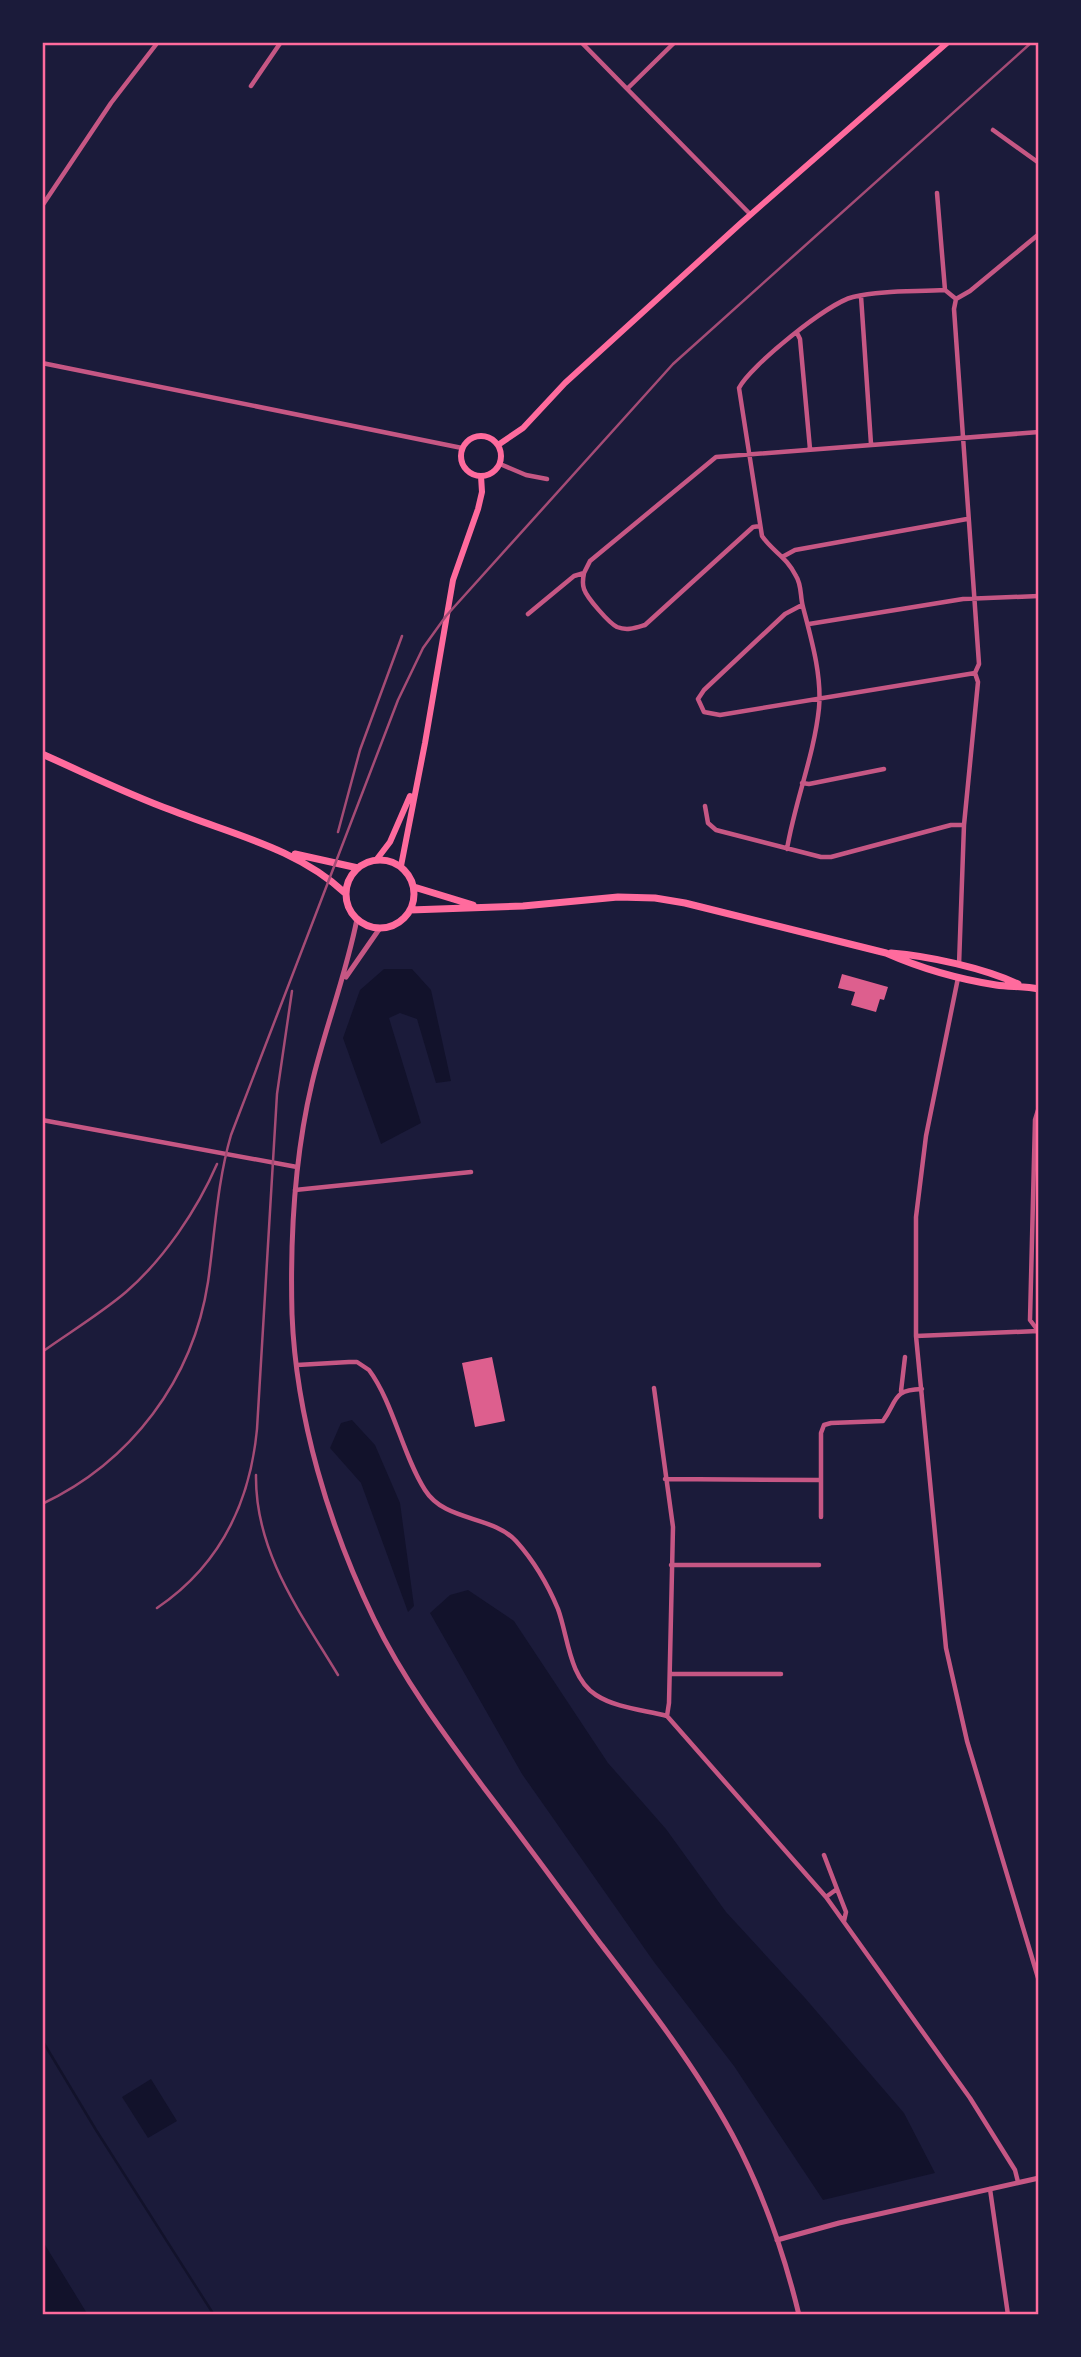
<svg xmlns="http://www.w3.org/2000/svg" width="1081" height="2357" font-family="Rubik,sans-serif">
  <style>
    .water { fill: #12122b }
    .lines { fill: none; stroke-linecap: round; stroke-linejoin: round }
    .stream { stroke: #12122b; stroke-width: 2.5 }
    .building { fill: #dd5f8e }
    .minor { stroke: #c65784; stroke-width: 4.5 }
    .tertiary { stroke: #c65784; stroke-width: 5 }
    .secondary { stroke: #ff6b9d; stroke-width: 6 }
    .primary { stroke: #ff6b9d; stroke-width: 7 }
    .rail { stroke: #a44b75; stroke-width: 2.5 }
    .neatline { fill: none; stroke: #ff6b9d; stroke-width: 2.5 }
  </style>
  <rect width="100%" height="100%" fill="#1b1b3a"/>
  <path class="water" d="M384 969H412L431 990 451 1081 436 1083 417 1019 400 1013 389 1018 421 1123 381 1144 343 1038 360 990Z
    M352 1420 375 1445 400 1503 414 1606 408 1612 361 1483 330 1448 341 1423Z
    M468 1590 514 1621 608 1763 666 1829 726 1912 805 1998 904 2113 935 2173 823 2200 734 2066 654 1962 522 1774 430 1613 450 1595Z
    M151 2079 177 2121 148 2138 122 2097Z
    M42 2240 88 2315H42Z"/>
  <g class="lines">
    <path class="stream" d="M42 2040 96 2130 214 2315"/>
  </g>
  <path class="building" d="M842 974 888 987 884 1000 880 999 876 1012 851 1005 855 992 838 988Z
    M492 1357 505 1421 475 1427 462 1363Z"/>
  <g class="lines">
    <path class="minor" d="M581 42 750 214
      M251 86 281 42
      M628 88 675 42
      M993 130 1039 163
      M937 193 945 290 956 299 954 309 979 664 975 673 978 682 964 825 959 965
      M42 206 111 103 158 42
      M861 296 871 444
      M956 299 970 291 1039 234
      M797 333 800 339 810 449
      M42 363 462 448
      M500 464 526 475 547 479
      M784 556 795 550 967 519
      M584 573C583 578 582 584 584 589 587 598 609 623 617 627 627 631 635 628 645 625L753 527 760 526
      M802 605 785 614 704 690 698 699 704 712 720 715 975 673
      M528 614 574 576 584 573 590 561 716 457 1039 432
      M809 624 963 599 1039 596
      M802 783 809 784 884 769
      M705 806 708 823 716 830 821 857H831L951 825H964
      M787 849C795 801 814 756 819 708 822 675 811 638 803 607 800 597 802 585 796 576 786 556 773 552 762 536L739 388C750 366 828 303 853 297 882 290 916 292 945 290
      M958 978 926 1136 916 1217V1336L946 1648 967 1741 1039 1981
      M1039 1107 1035 1120 1030 1320 1039 1332
      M42 1120 297 1167
      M295 1190 471 1172
      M916 1336 1038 1331
      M297 1365 349 1362H357L369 1370C393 1402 403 1456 425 1490 445 1522 492 1515 516 1541 534 1561 548 1585 558 1609 568 1636 569 1678 596 1695 616 1708 644 1710 667 1716
      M654 1388 673 1527 669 1703 667 1716
      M901 1391 905 1357
      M665 1479 820 1480
      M821 1517V1433L824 1425 831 1423 883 1421C898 1400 892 1390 922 1389
      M671 1565H819
      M670 1674H781
      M667 1716 826 1897 970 2098 1015 2170 1018 2182
      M824 1855 837 1889
      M826 1897 837 1889 846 1912 844 1921
      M990 2189 1008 2315"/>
    <path class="tertiary" d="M357 919C346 975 325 1028 312 1083 294 1159 290 1237 292 1314 296 1418 329 1526 374 1619 403 1679 444 1734 484 1788 523 1839 561 1891 600 1943 647 2004 695 2066 732 2134 762 2190 784 2253 799 2315
      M346 977 380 928
      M777 2240 839 2223 1039 2178"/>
    <path class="secondary" d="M461 456a20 20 0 1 1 40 0a20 20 0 1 1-40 0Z
      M498 445 523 428 565 383 741 223 948 42
      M377 859 390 842 410 796
      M401 866 425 743 453 580 478 509 482 492 481 476"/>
    <path class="primary" d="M42 754C85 773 127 794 171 810 231 834 297 848 345 893
      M295 854 358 868
      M346 894a34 34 0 1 1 68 0a34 34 0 1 1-68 0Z
      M414 887 473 905
      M410 910 523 906 618 897 655 898 685 903 886 953C920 968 958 979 996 985 1010 987 1024 986 1039 989
      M891 953C929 956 984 968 1018 984"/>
    <path class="rail" d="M338 832 360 750 402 636
      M42 1352C70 1332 100 1314 126 1292 164 1259 197 1210 217 1164
      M256 1475C255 1552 300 1612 338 1675
      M42 1504C131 1462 193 1380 208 1282 215 1233 217 1183 231 1135L398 700 423 648 446 616 673 364 1032 42
      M157 1608C219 1566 250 1503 257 1429L277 1094 292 991"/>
  </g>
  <rect width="1081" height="2357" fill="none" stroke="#1b1b3a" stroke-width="88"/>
  <rect x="44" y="44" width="993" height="2269" class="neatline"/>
</svg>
